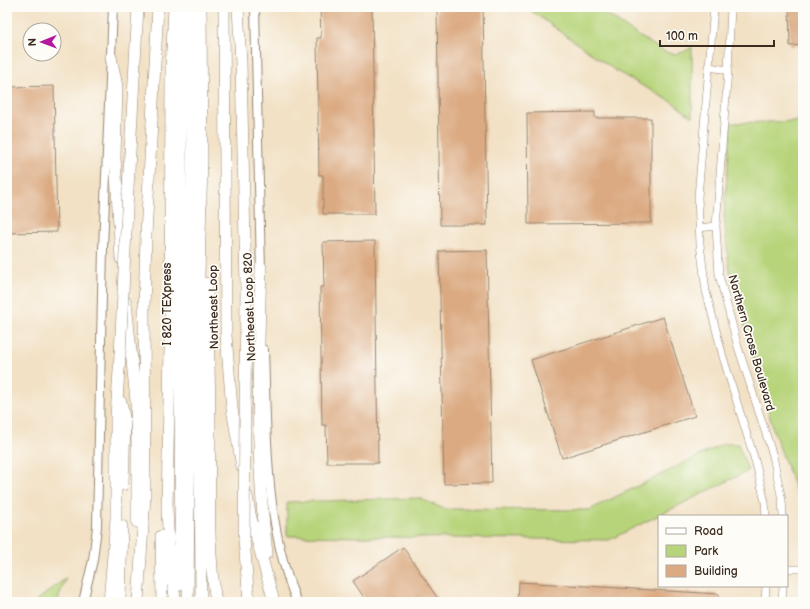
<svg xmlns="http://www.w3.org/2000/svg" width="810" height="609" font-family="'Balsamiq Sans',sans-serif">
  <style>
    .green { fill: #b7d47a; stroke: #797f4c }
    .building { fill: #dbaa82 }
    .lines { fill: none; stroke-linecap: round; stroke-linejoin: round }
    .tertiary-casing { stroke: #968672; stroke-width: 8 }
    .secondary-casing { stroke: #968672; stroke-width: 10 }
    .motorway-casing { stroke: #968672; stroke-width: 12 }
    .tertiary { stroke: #fff; stroke-width: 7 }
    .secondary { stroke: #fff; stroke-width: 8 }
    .motorway { stroke: #fff; stroke-width: 11 }
    .motorway-bridge-casing { stroke: #968672; stroke-width: 12; stroke-linecap: butt }
    .motorway-bridge { stroke: #fff; stroke-width: 11 }
    .labels { text-anchor: middle; dominant-baseline: central; stroke-width: 3.5; stroke-linejoin: round; paint-order: stroke }
    .street-label { font-size: 12px; fill: #3b2a1e; stroke: #fdfcf7 }
  </style>
  <rect width="100%" height="100%" fill="#fdfcf7"/>
  <filter id="ink" filterUnits="userSpaceOnUse"><feTurbulence type="fractalNoise" baseFrequency=".025" numOctaves="2"/><feDisplacementMap in="SourceGraphic" scale="8" xChannelSelector="R" yChannelSelector="G"/><feConvolveMatrix kernelMatrix="1 2 1 2 8 2 1 2 1" color-interpolation-filters="sRGB"/></filter>
  <filter id="wash" filterUnits="userSpaceOnUse"><feTurbulence type="fractalNoise" baseFrequency=".012" numOctaves="4" result="noise"/><feDisplacementMap in="SourceGraphic" scale="16" xChannelSelector="R" yChannelSelector="G"/><feGaussianBlur stdDeviation="0.9" result="paint"/><feColorMatrix in="noise" values="0 0 0 0 0 0 0 0 0 0 0 0 0 0 0 0 0 1.4 0 .05"/><feComposite in="paint" operator="in"/></filter>
  <g filter="url(#wash)">
    <rect width="100%" height="100%" fill="#f2e1c5"/>
    <path class="green" d="M526 7H596L637 35 665 52 675 54 684 52 692 47V117L672 102 616 71Z
      M803 121V488L795 489 774 432 729 268 724 216 731 123Z
      M723 444H738L748 471 609 540 287 536V502L419 498 444 509 589 510Z
      M66 578 57 602H35Z"/>
    <g id="blocks">
      <path class="building" d="M320 7H372L375 214H323V175H319L317 38H321Z
        M437 7H483L487 225H440Z
        M789 7H803V45L790 46Z
        M54 86 57 232 7 233V87Z
        M595 112V118H651V223L528 224 527 113Z
        M375 241 378 463H327L326 425H322L320 287H324L323 242Z
        M487 250 492 483 444 484 439 251Z
        M663 317 695 416 562 458 531 360Z
        M403 547 440 602H367L353 581Z
        M519 582 719 594 718 602H518Z"/>
    </g>
  </g>
  <g filter="url(#ink)">
    <use href="#blocks" fill-opacity="0" stroke="#968672" stroke-width="1"/>
    <g class="lines">
      <defs>
        <path id="tertiary" d="M714 7 698 197 700 244 706 291 723 357 756 464 765 502 766 516
          M731 7 728 70 716 226 719 275 738 347 773 456 782 500 783 516
          M709 67 728 70
          M699 228 716 226
          M787 569H803
          M765 602 766 586
          M782 602 783 586"/>
        <path id="secondary" d="M255 7 261 272
          M264 350C267 434 264 523 297 602
          M83 602 93 560 97 527 103 248 113 7"/>
        <path id="motorway" d="M174 7 171 69 170 348 167 509 170 568 176 602
          M224 7 226 335 232 409 242 467
          M238 7 241 63 246 286
          M111 57 117 86 115 157 121 259
          M128 188 138 7
          M261 267C258 363 255 458 267 553
          M207 283C208 332 210 382 210 432 210 489 207 546 216 602
          M126 302 136 401 137 450V522
          M121 402 125 422 123 485
          M247 496 250 514 274 602
          M161 536 162 602
          M244 539 249 602
          M178 586 180 545 181 10
          M109 602 116 519V416L120 355
          M120 602 122 526
          M138 602 145 496 144 309 146 235 158 7
          M188 602 192 154 191 7
          M201 602 199 275 202 160 201 7"/>
      </defs>
      <use href="#tertiary" class="tertiary-casing"/>
      <use href="#secondary" class="secondary-casing"/>
      <use href="#motorway" class="motorway-casing"/>
      <use href="#tertiary" class="tertiary"/>
      <use href="#secondary" class="secondary"/>
      <use href="#motorway" class="motorway"/>
      <defs>
        <path id="motorway-bridge" d="M120 355 128 188
          M244 539 246 286"/>
      </defs>
      <use href="#motorway-bridge" class="motorway-bridge-casing"/>
      <use href="#motorway-bridge" class="motorway-bridge"/>
    </g>
  </g>
  <g class="labels">
    <g class="street-label">
      <text transform="translate(167 304) rotate(-90)">I 820 TEXpress</text>
      <text transform="translate(214 307) rotate(-91)">Northeast Loop</text>
      <text transform="translate(250 307) rotate(-92)">Northeast Loop 820</text>
      <text transform="translate(751 343) rotate(74)">Northern Cross Boulevard</text>
    </g>
  </g>
  <rect width="810" height="609" fill="none" stroke="#fdfcf7" stroke-width="24"/>
  <rect x="658" y="515" width="130" height="72" fill="#fdfcf7" stroke="#afa8a0"/>
  <rect x="666" y="528" width="20" height="6" fill="#ffffff" stroke="#afa8a0"/>
  <text x="694" y="535" font-size="12" fill="#3b2a1e">Road</text>
  <rect x="666" y="545" width="20" height="12" fill="#b7d47a" stroke="#afa8a0"/>
  <text x="694" y="555" font-size="12" fill="#3b2a1e">Park</text>
  <rect x="666" y="565" width="20" height="12" fill="#dbaa82" stroke="#afa8a0"/>
  <text x="694" y="575" font-size="12" fill="#3b2a1e">Building</text>
  <g transform="translate(42 42) rotate(269)"><circle r="19" fill="#fdfcf7" stroke="#afa8a0"/>
  <path d="M0-3L7 15L0 10L-7 15Z" fill="#b5179e"/>
  <text y="-6" font-size="11" font-weight="bold" text-anchor="middle" fill="#3b2a1e">N</text>
  </g>
  <path d="M660 40v6h114v-6" fill="none" stroke="#3b2a1e" stroke-width="2"/>
  <text x="666" y="40" font-size="12" fill="#3b2a1e" stroke="#fdfcf7" stroke-width="3" paint-order="stroke">100 m</text>
</svg>
